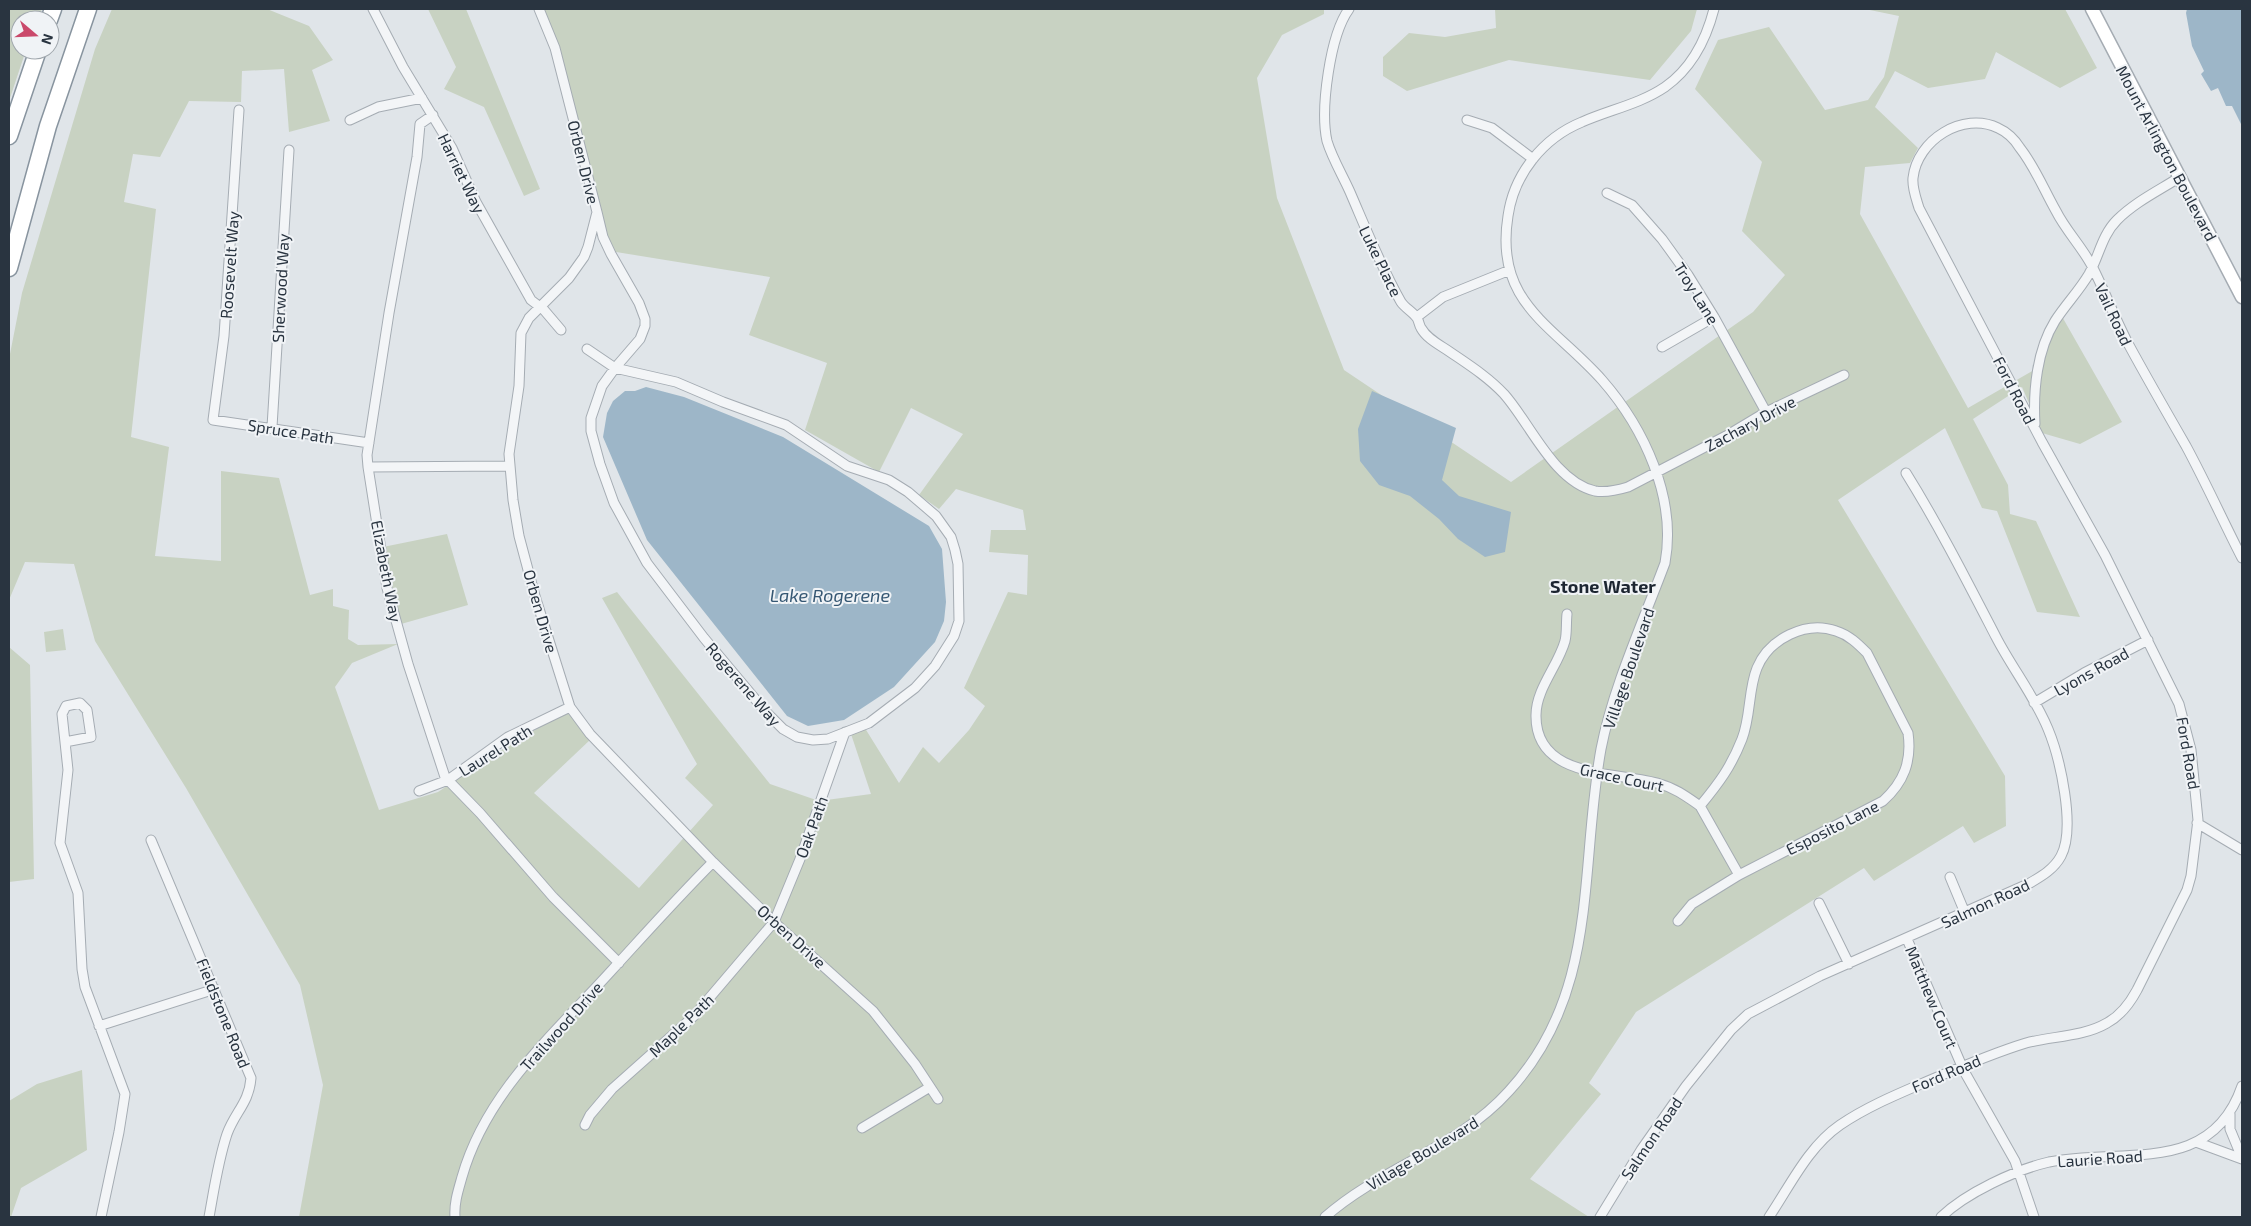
<svg xmlns="http://www.w3.org/2000/svg" width="2251" height="1226" font-family="'Exo 2',sans-serif">
  <style>
    .green { fill: #c8d2c2 }
    .water { fill: #9db6c8 }
    .lines { fill: none; stroke-linecap: round; stroke-linejoin: round }
    .street-casing { stroke: #a5acb3; stroke-width: 11 }
    .secondary-casing { stroke: #a5acb3; stroke-width: 15 }
    .highway-casing { stroke: #88949f; stroke-width: 19 }
    .street { stroke: #f3f5f7; stroke-width: 9 }
    .secondary { stroke: #fff; stroke-width: 12 }
    .highway { stroke: #fff; stroke-width: 16 }
    .labels { text-anchor: middle; dominant-baseline: central; stroke-width: 4; stroke-linejoin: round; paint-order: stroke }
    .street-label { font-size: 16px; fill: #293440; stroke: #f0f3f6 }
    .neighbourhood-label { font-size: 18px; font-weight: bold; fill: #1c2531; stroke: #f0f3f6 }
    .water-label { font-size: 18px; font-style: italic; fill: #355773; stroke: #f0f3f6 }
  </style>
  <rect width="100%" height="100%" fill="#e0e5e9"/>
  <path class="green" d="M9 9H42L37 20H20V50H26L9 101Z
    M112 9H267L309 26 333 60 312 70 330 121 289 132 284 69 242 71 241 102 189 101 160 157 133 154 124 202 156 209 131 437 169 447 155 556 221 561V471L279 478 310 595 333 589V606L349 610 348 639 358 645 398 644 352 663 335 687 379 810 438 792 512 743 567 712 591 739 534 793 639 888 713 805 685 778 697 764 602 598 617 592 770 784 819 801 871 794 850 731 863 725 899 783 923 747 939 763 969 730 985 706 964 688 1008 592 1027 595 1028 555 989 552 991 530H1026L1023 510 956 489 939 509 919 495 963 434 911 408 879 472 805 430 827 363 749 335 770 277 610 251 543 9H1324V14L1282 35 1257 78 1277 198 1344 370 1511 482 1753 312 1785 275 1742 231 1762 162 1695 89 1718 40 1769 27 1825 110 1868 100 1884 77 1899 16 1865 9H2065L2097 68 2060 88 1996 52 1985 79 1928 88 1895 71 1875 107 1918 148 1910 163 1865 167 1860 214 1968 408 2039 367 2060 313 2122 422 2080 444 2042 433 2022 387 1973 419 2008 485 2010 514 2036 521 2080 617 2037 612 1997 511 1982 508 1945 428 1838 500 2005 776 2006 826 1974 843 1963 826 1874 881 1864 868 1636 1012 1589 1083 1601 1094 1530 1179 1589 1217H299L323 1085 300 985 186 788 95 641 74 564 25 562 9 600V359L22 293 95 49Z
    M428 9H466L540 189 524 196 484 107 444 89 456 67Z
    M1495 9H1697L1691 31 1650 80 1509 60 1407 91 1383 76V57L1409 33 1445 37 1496 28Z
    M447 534 468 605 401 624 383 547Z
    M63 629 66 650 46 652 44 632Z
    M9 647 30 665 34 879 9 882Z
    M82 1070 87 1150 21 1188 11 1217H9V1101L37 1084Z"/>
  <path class="water" d="M2187 9H2242V126L2232 106H2226L2218 88 2211 91 2201 74 2204 71 2192 46 2186 13Z
    M646 387 684 397 783 437 929 526 942 549 946 602 944 621 935 642 894 687 844 720 808 726 787 716 647 540 603 437 607 413 613 401 625 391H635Z
    M1372 391 1456 428 1442 480 1459 496 1511 512 1505 552 1485 557 1458 539 1439 519 1410 496 1379 485 1360 461 1358 429Z"/>
  <g class="lines">
    <defs>
      <path id="street" d="M373 9 403 67 452 148 476 202 531 300 544 310 561 330
        M539 9 555 48 597 212 588 247 584 257 569 278 529 318 521 333 519 386 509 454 513 500 519 536 535 596 570 707 590 734 713 862 774 922 873 1011 915 1064 938 1099
        M1349 9C1330 35 1320 109 1327 141 1332 158 1343 176 1350 192 1366 229 1381 267 1401 302 1405 308 1413 312 1417 318 1419 321 1419 325 1421 328 1427 339 1440 345 1450 352 1469 365 1488 377 1504 394 1530 423 1554 482 1595 491 1606 493 1618 490 1628 487L1726 436 1766 412 1844 375
        M239 110 224 336 213 420 369 443
        M433 115 420 124 417 157 389 313 367 455 368 467 387 588 408 664 445 777 480 813 553 897 619 963
        M350 120 378 107 422 98
        M1467 120 1492 128 1533 159
        M1607 193 1632 205 1662 239 1688 275 1714 317 1766 412
        M1417 317 1443 297 1510 270
        M1662 347 1714 317
        M587 349 615 368 676 382 723 402 786 425 847 466 889 480 908 492 936 516 951 537 955 550 958 564 959 621 954 636 935 666 915 688 869 723 828 739 813 740 797 737 783 729 766 712 704 638 647 563 614 503 600 464 591 431V418L602 386 615 368 640 339 645 326V319L639 303 611 254 603 237 597 212
        M2035 424C2033 390 2037 350 2055 321 2066 304 2079 291 2089 274 2099 256 2102 235 2117 220 2135 202 2158 191 2180 177
        M272 427 289 150
        M368 467 508 466
        M1567 614C1566 623 1567 633 1565 641 1558 666 1536 689 1536 715 1535 780 1618 771 1660 784 1675 788 1687 797 1700 806L1739 875
        M2034 703 2084 673 2148 640
        M65 742 91 737 87 710 80 703 66 706 62 714 68 770 60 843 78 893 82 969 85 987 125 1094 119 1132 101 1217
        M419 791 448 780 508 737 570 707
        M2197 823 2242 850
        M151 840 251 1078C249 1103 235 1112 227 1134 218 1161 214 1190 209 1217
        M1950 877 1965 913
        M1819 903 1849 964
        M1678 921 1692 904 1739 875 1883 801C1904 782 1912 761 1908 733L1867 653C1858 644 1849 635 1836 631 1806 620 1769 639 1757 668 1748 690 1751 716 1742 739 1731 767 1719 783 1700 806
        M1907 939 1964 1071 2015 1161 2034 1217
        M99 1026 215 989
        M2230 1114V1129L2242 1158
        M585 1125 590 1115 612 1089 694 1016 774 922 800 859 845 732
        M862 1128 930 1087
        M2196 1142 2242 1159
        M455 1217C454 1203 458 1191 462 1177 486 1092 555 1033 612 970 645 934 678 897 713 862
        M1325 1217C1383 1166 1457 1149 1509 1091 1600 992 1579 870 1601 749 1613 687 1643 622 1665 563 1677 498 1644 428 1602 380 1553 325 1494 303 1508 216 1514 174 1543 138 1582 122 1609 110 1640 104 1665 87 1692 68 1706 40 1714 9
        M1600 1217 1641 1150 1686 1086 1731 1030 1748 1014 1820 976 2030 883C2042 876 2054 869 2061 856 2076 828 2060 758 2048 729 2035 697 2012 668 1996 637 1967 581 1939 526 1906 473
        M1769 1217C1790 1186 1808 1147 1840 1125 1865 1108 1893 1096 1921 1084 1956 1069 1990 1054 2026 1043 2052 1036 2083 1037 2107 1023 2120 1016 2130 1003 2137 990L2187 890 2191 876 2198 820 2191 750 2179 704 2105 555 2042 442 1919 208C1916 198 1912 188 1913 178 1917 140 1963 111 1998 128 2007 132 2015 140 2020 148 2035 167 2044 190 2056 211 2066 231 2083 248 2093 268 2106 294 2116 321 2130 347 2148 380 2167 413 2186 446 2206 483 2223 521 2242 558
        M1941 1217C1966 1193 2015 1170 2049 1162 2121 1147 2211 1177 2242 1086"/>
      <path id="secondary" d="M2092 9 2242 297"/>
      <path id="highway" d="M49 20 53 9
        M9 136 38 50
        M9 268 48 126 88 9"/>
    </defs>
    <use href="#street" class="street-casing"/>
    <use href="#secondary" class="secondary-casing"/>
    <use href="#highway" class="highway-casing"/>
    <use href="#street" class="street"/>
    <use href="#secondary" class="secondary"/>
    <use href="#highway" class="highway"/>
  </g>
  <g class="labels">
    <g class="street-label">
      <text transform="translate(2167 153) rotate(62)">Mount Arlington Boulevard</text>
      <text transform="translate(584 162) rotate(76)">Orben Drive</text>
      <text transform="translate(462 173) rotate(64)">Harriet Way</text>
      <text transform="translate(1381 261) rotate(64)">Luke Place</text>
      <text transform="translate(229 265) rotate(-86)">Roosevelt Way</text>
      <text transform="translate(280 288) rotate(-87)">Sherwood Way</text>
      <text transform="translate(1697 293) rotate(58)">Troy Lane</text>
      <text transform="translate(2114 314) rotate(65)">Vail Road</text>
      <text transform="translate(2015 390) rotate(63)">Ford Road</text>
      <text transform="translate(1750 423) rotate(-28)">Zachary Drive</text>
      <text transform="translate(291 431) rotate(9)">Spruce Path</text>
      <text transform="translate(387 571) rotate(79)">Elizabeth Way</text>
      <text transform="translate(541 611) rotate(74)">Orben Drive</text>
      <text transform="translate(1628 668) rotate(-71)">Village Boulevard</text>
      <text transform="translate(2091 671) rotate(-29)">Lyons Road</text>
      <text transform="translate(744 684) rotate(49)">Rogerene Way</text>
      <text transform="translate(495 750) rotate(-32)">Laurel Path</text>
      <text transform="translate(2189 753) rotate(80)">Ford Road</text>
      <text transform="translate(1622 777) rotate(12)">Grace Court</text>
      <text transform="translate(811 827) rotate(-70)">Oak Path</text>
      <text transform="translate(1832 827) rotate(-27)">Esposito Lane</text>
      <text transform="translate(1985 903) rotate(-25)">Salmon Road</text>
      <text transform="translate(792 936) rotate(42)">Orben Drive</text>
      <text transform="translate(1932 997) rotate(67)">Matthew Court</text>
      <text transform="translate(224 1013) rotate(68)">Fieldstone Road</text>
      <text transform="translate(681 1025) rotate(-44)">Maple Path</text>
      <text transform="translate(561 1026) rotate(-48)">Trailwood Drive</text>
      <text transform="translate(1946 1073) rotate(-23)">Ford Road</text>
      <text transform="translate(1651 1138) rotate(-56)">Salmon Road</text>
      <text transform="translate(1422 1153) rotate(-31)">Village Boulevard</text>
      <text transform="translate(2100 1158) rotate(-4)">Laurie Road</text>
    </g>
    <g class="neighbourhood-label">
      <text x="1603" y="586">Stone Water</text>
    </g>
    <g class="water-label">
      <text x="830" y="595">Lake Rogerene</text>
    </g>
  </g>
  <rect width="2251" height="1226" fill="none" stroke="#293440" stroke-width="20"/>
  <g transform="translate(35 35) rotate(109)"><circle r="24" fill="#f0f3f6" stroke="#a0a7ad"/>
  <path d="M0-4L9 19L0 12L-9 19Z" fill="#ca496b"/>
  <text y="-8" font-size="14" font-weight="bold" text-anchor="middle" fill="#293440">N</text>
  </g>
</svg>
